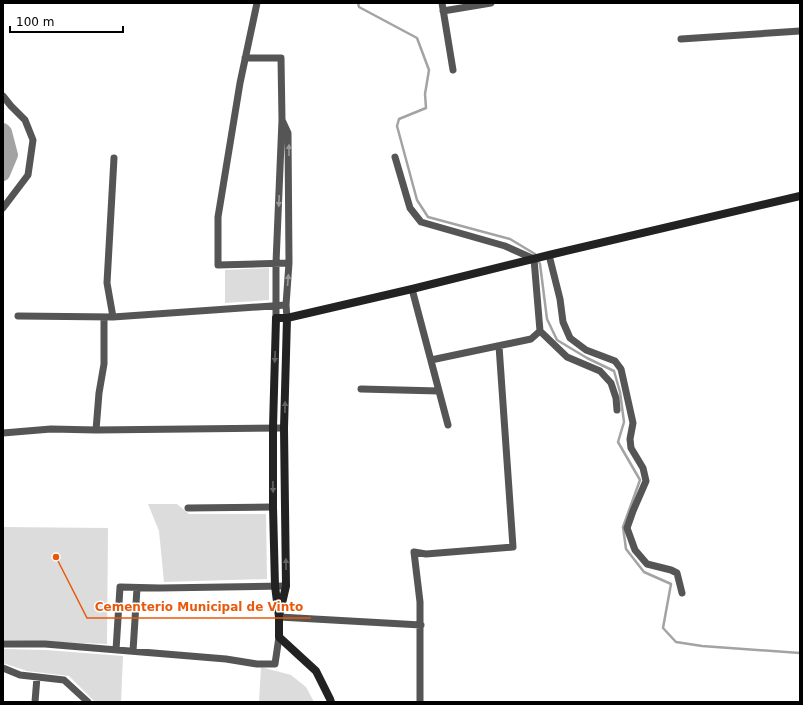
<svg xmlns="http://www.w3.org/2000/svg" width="803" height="705" font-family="'DejaVu Sans',sans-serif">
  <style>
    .green { fill: #dcdcdc }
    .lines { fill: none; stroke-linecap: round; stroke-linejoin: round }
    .stream { stroke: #a3a3a3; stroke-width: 2.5 }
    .river { stroke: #a3a3a3; stroke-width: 14 }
    .street { stroke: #555; stroke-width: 7 }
    .secondary { stroke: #222; stroke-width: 8 }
    .oneway { fill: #999 }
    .oneway2 { fill: #646464 }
    .leader { fill: none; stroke: #e8590c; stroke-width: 1.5 }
    .callout-dot { fill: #e8590c; stroke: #fff; stroke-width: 1.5 }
    .callout-label { font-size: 12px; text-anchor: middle; font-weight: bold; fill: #e8590c; stroke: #fff; stroke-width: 3; stroke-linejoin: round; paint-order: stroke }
  </style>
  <rect width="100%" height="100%" fill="#fff"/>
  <path class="green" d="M269 268V300L225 303V270Z
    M148 504H177L189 514H266L267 579 164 582 159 531Z
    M3 527 108 528 107 644 3 640Z
    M3 649 46 650 123 656 121 702H95L69 676 27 671 3 663Z
    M261 667 291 675 306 687 314 702H259Z"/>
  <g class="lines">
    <path class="stream" d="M358 3 359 7 417 38 429 70 425 94 426 108 399 119 397 126 417 200 428 217 510 239 535 254 540 264 547 319 557 340 587 358 614 371 620 392 624 422 618 442 640 480 623 527 626 549 644 572 671 584 663 628 676 642 702 646 800 653"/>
    <path class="river" d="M3 130 5 132 11 155 3 174"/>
    <path class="street" d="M257 3 240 83 218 217V265L289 263
      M442 3 453 70
      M443 11 491 3
      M681 39 800 31
      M245 58H281L282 120 276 263V318
      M3 96 11 106 25 120 33 140 28 175 3 208
      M282 120 288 133 289 263 286 305 287 318
      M395 157 410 208 421 222 505 246 534 259 540 331 531 339 431 360
      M549 255 560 299 563 322 570 338 586 350 615 361 621 369 633 423 630 439 631 448 643 468 646 481 633 511 627 528 635 550 647 564 671 570 677 573 682 593
      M412 289 448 425
      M18 316 113 317 286 305
      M113 317 107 283 114 158
      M540 331 567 357 600 371 611 383 616 398 617 410
      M361 389 439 391
      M96 430 99 393 104 364V317
      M3 433 51 429 96 430 284 428
      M188 508 273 507
      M279 617 421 625
      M3 644H45L226 659 257 664H275L279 637
      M116 650 120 587 160 588 286 586
      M133 651 137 588
      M3 668 20 675 64 680 88 702
      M35 702 37 677
      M420 702V602L414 552 426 554 513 547 499 346"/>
    <path class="secondary" d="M280 612 286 586 284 428 287 318
      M331 702 330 699 316 671 279 637V617L275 586 273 507V427L276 318H287L412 289 549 255 800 196"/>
  </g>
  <defs><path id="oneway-solid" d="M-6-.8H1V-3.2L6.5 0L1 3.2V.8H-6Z"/></defs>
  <g class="oneway">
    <use href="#oneway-solid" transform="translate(289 150) rotate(-90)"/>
    <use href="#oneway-solid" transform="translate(279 201) rotate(92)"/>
    <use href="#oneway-solid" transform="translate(288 280) rotate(-85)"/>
  </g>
  <g class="oneway2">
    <use href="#oneway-solid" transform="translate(275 357) rotate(92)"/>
    <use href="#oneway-solid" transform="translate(285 407) rotate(-89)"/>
    <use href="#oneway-solid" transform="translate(273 487) rotate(89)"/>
    <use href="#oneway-solid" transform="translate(286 564) rotate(-91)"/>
  </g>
  <path class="leader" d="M56 557L87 618H311"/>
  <circle class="callout-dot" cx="56" cy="557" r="4"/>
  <g class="callout-label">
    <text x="199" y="611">Cementerio Municipal de Vinto</text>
  </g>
  <rect width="803" height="705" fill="none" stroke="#000000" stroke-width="8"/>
  <path d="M10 26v6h113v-6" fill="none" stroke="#000000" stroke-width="2"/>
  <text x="16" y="26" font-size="12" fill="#000000" stroke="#ffffff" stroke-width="3" paint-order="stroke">100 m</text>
</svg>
